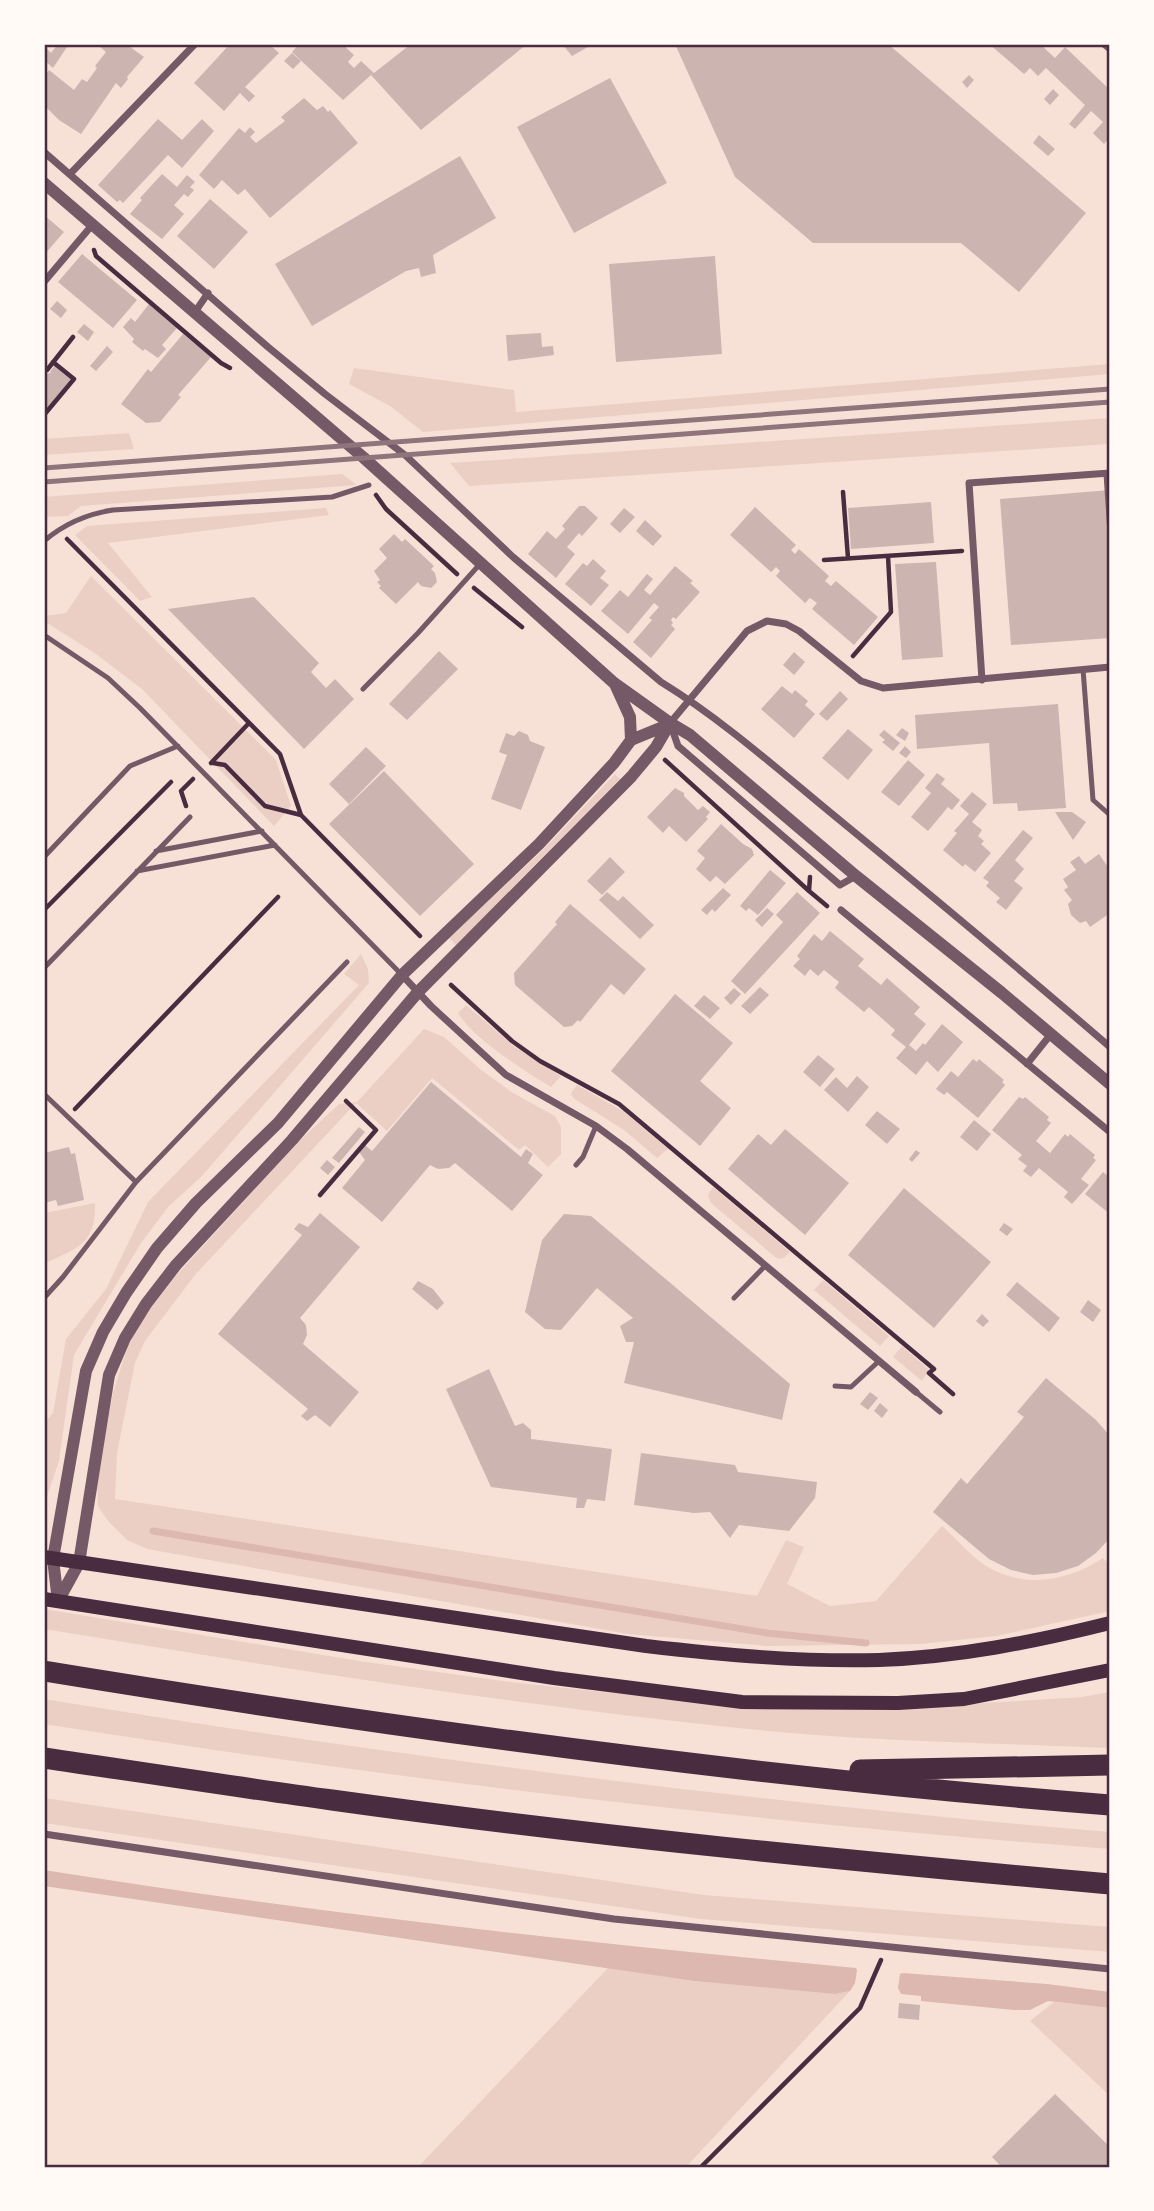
<svg xmlns="http://www.w3.org/2000/svg" width="1154" height="2211" font-family="Overpass,sans-serif">
  <style>
    .green { fill: #ebcfc5 }
    .water { fill: #dcb8b0 }
    .lines { fill: none; stroke-linecap: round; stroke-linejoin: round }
    .stream { stroke: #dcb8b0; stroke-width: 7 }
    .building { fill: #ccb4b1 }
    .path { stroke: #4a2c40; stroke-width: 4.5 }
    .service { stroke: #755966; stroke-width: 5 }
    .minor { stroke: #755966; stroke-width: 7 }
    .tertiary { stroke: #755966; stroke-width: 12 }
    .secondary { stroke: #4a2c40; stroke-width: 14 }
    .motorway { stroke: #4a2c40; stroke-width: 21 }
    .rail { stroke: #8f747c; stroke-width: 5 }
    .neatline { fill: none; stroke: #4a2c40; stroke-width: 2.5 }
  </style>
  <rect width="100%" height="100%" fill="#f7e1d7"/>
  <path class="green" d="M1110 364V374L423 432 390 406 349 384 354 368 514 390 516 412Z
    M1110 418V444L469 486 450 463Z
    M129 433 134 449 44 455V439Z
    M342 474 357 485 81 506 68 516 44 517V497Z
    M326 508 329 515 108 543 152 597 140 601 75 535 87 526Z
    M91 576 276 760 291 806 274 826 142 689 96 654 44 621V616L66 613Z
    M615 774 620 779 456 945 449 938 542 851Z
    M361 954 368 969 369 983 202 1176 169 1206 141 1243 74 1355 59 1461 44 1505V1423L53 1413 66 1339 106 1289 148 1202 359 985 344 974Z
    M466 1005 514 1046 561 1076 551 1087C525 1071 473 1039 458 1013Z
    M424 1029 444 1037 480 1069 513 1093 555 1116 561 1127V1154L548 1167 525 1145 519 1150 432 1078 387 1131 356 1103 195 1275 145 1341 135 1363 117 1453 115 1499 757 1596 786 1540 804 1547 787 1584 830 1606 876 1601 942 1526C957 1539 971 1557 988 1567 1025 1589 1069 1581 1103 1558L1110 1565V1611L997 1636 920 1644 766 1646 628 1634 147 1549 127 1540 108 1521 98 1506 97 1480 113 1393 126 1351 141 1320 175 1277 297 1143 339 1104 357 1102Z
    M577 1085 623 1111 668 1149 657 1158 624 1130 573 1098 571 1093Z
    M713 1187 790 1252 784 1258 778 1259 774 1256 711 1203 708 1195Z
    M95 1203C96 1245 77 1248 44 1264V1213Z
    M823 1280 889 1336 880 1346 814 1290Z
    M902 1346 929 1370 922 1381 893 1357Z
    M44 1609 366 1662 510 1682 642 1696 904 1708 1082 1697 1110 1692V1748C987 1743 862 1741 738 1728 506 1704 275 1667 44 1629Z
    M44 1699C398 1757 753 1802 1110 1832V1849C754 1822 397 1780 44 1724Z
    M44 1798 704 1895 1110 1927V1952L701 1919 44 1823Z
    M608 1968 694 1981 835 1994 850 1991 686 2167H418Z
    M1054 2002 1110 2008V2096L1030 2021Z"/>
  <path class="water" d="M44 1870C313 1913 585 1943 856 1968L857 1970 855 1983 850 1991 835 1994 694 1981 44 1886Z
    M903 1973 1047 1984 1110 1992V2008L1048 2001 1030 2010H1014L921 2001V1996L901 1994 898 1988 900 1974Z"/>
  <g class="lines">
    <path class="stream" d="M153 1531 767 1633 866 1643"/>
  </g>
  <path class="building" d="M58 44H69L53 68 44 60V46L51 53Z
    M101 44H126L144 57 127 77 128 79 121 88 116 83 81 134 59 120 44 105V77L49 70 74 90 82 79 87 82 97 68 95 66 106 52 99 46Z
    M230 44H269L279 53 245 87 255 96 249 102 240 93 224 111 194 83Z
    M299 44H342L354 55 348 62 354 68 361 61 374 73 411 44H527L421 130 371 75 343 100 292 52Z
    M562 44H593L572 56Z
    M675 44H888L1086 213 1019 292 961 243H813L735 177Z
    M989 44H1040L1055 58 1065 47 1110 90V137L1104 144 1093 133 1103 122 1091 111 1075 129 1069 124 1085 105 1046 68 1038 76 1030 68 1024 74Z
    M292 53 301 61 293 69 284 61Z
    M969 75 974 80 967 88 962 82Z
    M610 78 667 183 574 233 517 127Z
    M1053 89 1059 95 1050 105 1044 99Z
    M304 98 317 110 323 106 328 112 330 110 358 143 270 218 245 189 238 195 222 180 214 189 199 175 239 128 245 133 250 127 255 132 250 137 256 143 285 121 281 117Z
    M158 119 182 140 202 119 214 131 182 168 168 155 123 203 120 200 117 202 98 185Z
    M1039 135 1055 149 1048 156 1033 143Z
    M460 156 496 218 433 255 436 273 421 277 419 268 406 271 312 326 275 264Z
    M162 174 177 187 187 175 195 182 190 187 194 190 188 197 184 194 174 205 184 214 162 239 130 214 142 200 140 198Z
    M210 199 248 232 214 269 177 236Z
    M44 215 64 232 44 255Z
    M82 254 137 300 113 328 58 282Z
    M715 256 722 354 616 362 609 264Z
    M57 301 67 310 61 318 50 309Z
    M149 304 177 328 162 345 166 349 158 358 145 349 143 351 132 342 134 339 123 327 131 318 135 322Z
    M84 324 94 332 88 341 77 332Z
    M541 333 542 347 553 346 554 355 508 361 506 335Z
    M183 334 211 357 178 395 181 397 160 422 146 423 121 404 148 369 151 372Z
    M107 346 113 352 96 371 90 366Z
    M55 365 71 379 44 412V374L51 373 50 372Z
    M1110 490V638L1011 645 1000 499Z
    M931 502 934 543 851 549 848 508Z
    M579 506H585L598 518 582 536 579 533 567 547 575 554 556 578 528 554 547 531 556 539 565 529 562 526Z
    M755 507 796 545 791 550 795 554 799 549 829 576 825 581 831 586 836 581 878 617 854 645 812 609 817 603 810 598 805 603 776 576 780 571 776 567 771 572 730 535Z
    M624 508 635 517 620 533 610 524Z
    M645 520 662 536 653 546 636 531Z
    M394 534 402 542 405 539 434 566 431 569 435 573 437 582 431 588 421 586 418 582 396 604 379 588 381 586 377 582 380 580 374 571 387 558 379 549Z
    M593 559 606 571 600 578 609 585 591 606 565 584 583 563 587 566Z
    M936 562 943 657 902 660 895 564Z
    M675 566 693 581 690 583 700 592 676 619 673 617 671 620 673 623 671 625 675 629 651 658 633 642 652 620 649 618 659 607 654 603 628 634 601 611 620 590 628 597 647 574 653 579 644 590 650 595Z
    M254 597 319 663 311 672 326 688 335 679 354 699 304 749 168 609Z
    M439 651 458 669 407 720 389 704Z
    M794 652 805 662 794 675 783 665Z
    M782 686 792 694 795 690 808 701 805 705 815 714 794 738 761 709Z
    M840 691 848 699 827 721 819 714Z
    M1058 704 1066 808 1018 811 1017 803 993 804 989 743 917 749 915 715Z
    M902 728 909 733 905 741 896 735Z
    M848 729 873 750 848 780 822 758Z
    M884 730 900 743 893 751 882 742 885 740 879 735Z
    M519 731 528 735 530 741 545 747 521 810 491 799 507 755 499 752 506 733 514 736Z
    M905 746 911 752 906 758 899 753Z
    M366 747 386 766 349 804 329 784Z
    M908 760 925 775 899 806 881 792Z
    M384 771 474 864 420 916 329 824Z
    M937 773 945 779 941 784 960 800 952 810 948 807 928 831 911 817 931 793 925 788Z
    M675 788 684 793V796L698 810 703 806 710 812 706 817 708 819 686 842 669 826 663 833 647 817Z
    M972 792 987 804 972 822 982 830 978 836 984 841 981 844 991 853 975 872 965 864 963 867 943 850 957 833 954 831 969 814 960 806Z
    M1055 812H1072L1086 822 1073 840Z
    M721 824 743 844 752 849 754 855 725 884 716 876 710 882 696 869 705 858 697 851Z
    M1023 830 1033 838 1015 860 1024 869 1014 881 1023 888 1006 910 996 902 1000 898 986 886 989 882 983 878Z
    M1099 854 1110 870V913L1090 927 1086 921 1080 923 1071 915 1068 904 1072 900 1064 890 1068 887 1063 879 1076 870 1070 862 1079 856 1085 864Z
    M610 857 625 872 602 895 587 881Z
    M770 870 786 883 758 915 749 908 746 911 740 906Z
    M723 888 731 895 715 912 712 909 707 915 701 910Z
    M607 892 618 901 623 896 654 925 640 939 599 900Z
    M797 892 820 913 745 994 731 981 783 922 776 915Z
    M570 904 646 969 624 995 611 984 580 1022 578 1020 572 1026 564 1027 515 985 514 973 557 924 555 922Z
    M767 908 774 914 762 927 755 920Z
    M830 931 864 959 858 966 881 985 887 978 920 1007 914 1014 926 1024 909 1045 916 1051 923 1043 925 1045 942 1024 963 1042 938 1072 927 1061 916 1075 896 1058 906 1047 891 1035 895 1030 869 1007 864 1012 835 988 839 982 824 970 818 976 810 969 805 976 793 966 800 959 797 956 814 934 822 941Z
    M760 987 769 995 750 1014 741 1006Z
    M734 988 741 994 731 1005 724 998Z
    M675 994 733 1043 700 1081 731 1108 700 1146 611 1071Z
    M704 995 720 1008 710 1019 694 1006Z
    M818 1055 835 1069 820 1087 803 1072Z
    M973 1059 977 1062 979 1059 1004 1080 1002 1082 1005 1085 978 1118 947 1092 944 1095 936 1089 951 1071 958 1077Z
    M857 1076 869 1087 848 1112 824 1090 836 1077 847 1088Z
    M431 1082 521 1157 526 1149 533 1154 528 1163 543 1175 512 1211 455 1163 449 1168 438 1169 430 1165 382 1222 342 1188 365 1160 359 1152 365 1145 372 1151Z
    M1019 1097 1023 1099 1025 1097 1049 1117 1047 1120 1051 1123 1036 1141 1050 1153 1065 1134 1068 1137 1070 1134 1095 1155 1093 1158 1096 1160 1081 1179 1089 1185 1072 1204 1064 1197 1068 1192 1039 1168 1031 1177 1023 1171 1027 1166 1018 1159 1022 1155 992 1130Z
    M877 1111 900 1129 887 1144 865 1125Z
    M974 1120 991 1134 977 1151 960 1137Z
    M359 1127 365 1132 339 1163 332 1158Z
    M785 1129 849 1183 805 1235 728 1169 758 1134 771 1145Z
    M69 1147 71 1154 75 1153 84 1200 58 1206 56 1200 44 1203V1153Z
    M916 1150 920 1153 912 1162 909 1159Z
    M327 1160 335 1167 328 1175 320 1168Z
    M1103 1172 1110 1178V1214L1085 1194Z
    M904 1188 991 1262 934 1328 848 1255Z
    M320 1213 360 1247 300 1318 306 1325 307 1335 303 1344 359 1392 330 1427 315 1415 307 1421 301 1416 308 1409 218 1334 302 1235 294 1229 299 1223 308 1227Z
    M564 1214 591 1216 790 1384 782 1420 624 1383 634 1342H626L620 1326 633 1318 597 1288 561 1330 545 1329 525 1312 542 1240Z
    M1004 1223 1013 1229 1007 1236 999 1230Z
    M418 1281 433 1289 444 1303 437 1310 412 1289Z
    M1017 1282 1060 1318 1049 1332 1006 1295Z
    M1088 1300 1101 1310 1093 1322 1080 1312Z
    M982 1314 989 1321 983 1327 976 1321Z
    M489 1369 515 1426 523 1423 531 1430V1439L612 1449 605 1501 587 1499 584 1508H576L577 1498 491 1487 446 1389Z
    M1046 1378 1096 1420 1110 1436V1538L1096 1553 1078 1566 1056 1573 1033 1575 1011 1570 989 1559 933 1512 961 1478 967 1484 1024 1417 1017 1412Z
    M870 1392 878 1398 868 1410 860 1404Z
    M880 1403 888 1410 882 1418 874 1411Z
    M641 1453 735 1465 738 1472 817 1482 815 1498 789 1531 739 1525 730 1538 710 1512 694 1513 634 1505Z
    M899 2003 920 2005 919 2020 898 2018Z
    M1055 2094 1110 2147V2167H1002L992 2157Z"/>
  <g class="lines">
    <path class="path" d="M94 250 96 256 221 363 230 368
      M44 370H47L73 337
      M44 415 74 379 53 362
      M843 492 848 558
      M376 495 386 509 457 574
      M67 539 280 754 301 815 420 936
      M824 560 962 551
      M474 588 522 627
      M853 656 891 612 888 556
      M665 760 809 891
      M211 763 249 723
      M213 763 225 765 265 806 301 815
      M186 806 181 791 193 779
      M810 877 809 891 827 906
      M44 910 171 782
      M451 985 512 1041 540 1061 619 1104 934 1369 929 1373 953 1394
      M75 1109 278 897
      M320 1195 376 1130 346 1101
      M701 2167 860 2008 881 1960"/>
    <path class="service" d="M1106 474 1110 533
      M44 541C64 524 86 514 113 510L332 497 369 485
      M44 635 108 678 140 708 401 974
      M1083 669 1093 800 1110 815
      M363 689 418 633 480 564
      M156 851 262 831
      M44 857 130 766 178 746
      M137 871 275 845
      M44 968 190 817
      M44 1094 136 1182
      M576 1165 583 1157 596 1126
      M44 1298 63 1277 136 1182 347 962
      M734 1298 765 1266
      M835 1386 851 1387 879 1361
      M916 1392 940 1412"/>
    <path class="minor" d="M1104 44 1110 49
      M44 152 268 347 325 394 405 455 513 557 661 682C726 722 783 774 842 822 932 896 1022 971 1110 1047
      M70 174 195 44
      M44 282 93 224
      M195 312 208 293
      M982 680 969 483 1110 473
      M856 876 840 885 678 746 670 723 747 631 767 621 786 624 799 631 861 681 883 688 1110 667
      M841 910 1110 1132
      M402 975 431 1006 506 1075 596 1126 627 1149 916 1392
      M1027 1064 1051 1034
      M44 1834 614 1919 1110 1969"/>
    <path class="tertiary" d="M44 183 364 458 614 683 670 723 690 735 856 876 1002 993 1110 1084
      M631 740 670 724
      M58 1601 53 1559 86 1371 103 1332 126 1293 157 1248 196 1203 278 1123 402 975 539 844 614 763 631 740 630 717 615 684
      M58 1601 79 1563 109 1375 125 1338 146 1304 176 1265 292 1140 418 992 631 777 656 747 670 723"/>
    <path class="secondary" d="M44 1557 646 1646C724 1655 801 1662 879 1660 958 1657 1034 1642 1110 1623
      M44 1599 554 1678 742 1702 898 1703 964 1699 1110 1670"/>
    <path class="motorway" d="M44 1671C398 1729 753 1777 1110 1805
      M44 1758C140 1772 236 1787 332 1800 590 1836 851 1861 1110 1884
      M860 1770 1110 1765"/>
    <path class="rail" d="M44 468 1110 389
      M44 482 1110 402"/>
  </g>
  <rect width="1154" height="2211" fill="none" stroke="#fffaf5" stroke-width="91"/>
  <rect x="46" y="46" width="1062" height="2120" class="neatline"/>
</svg>
